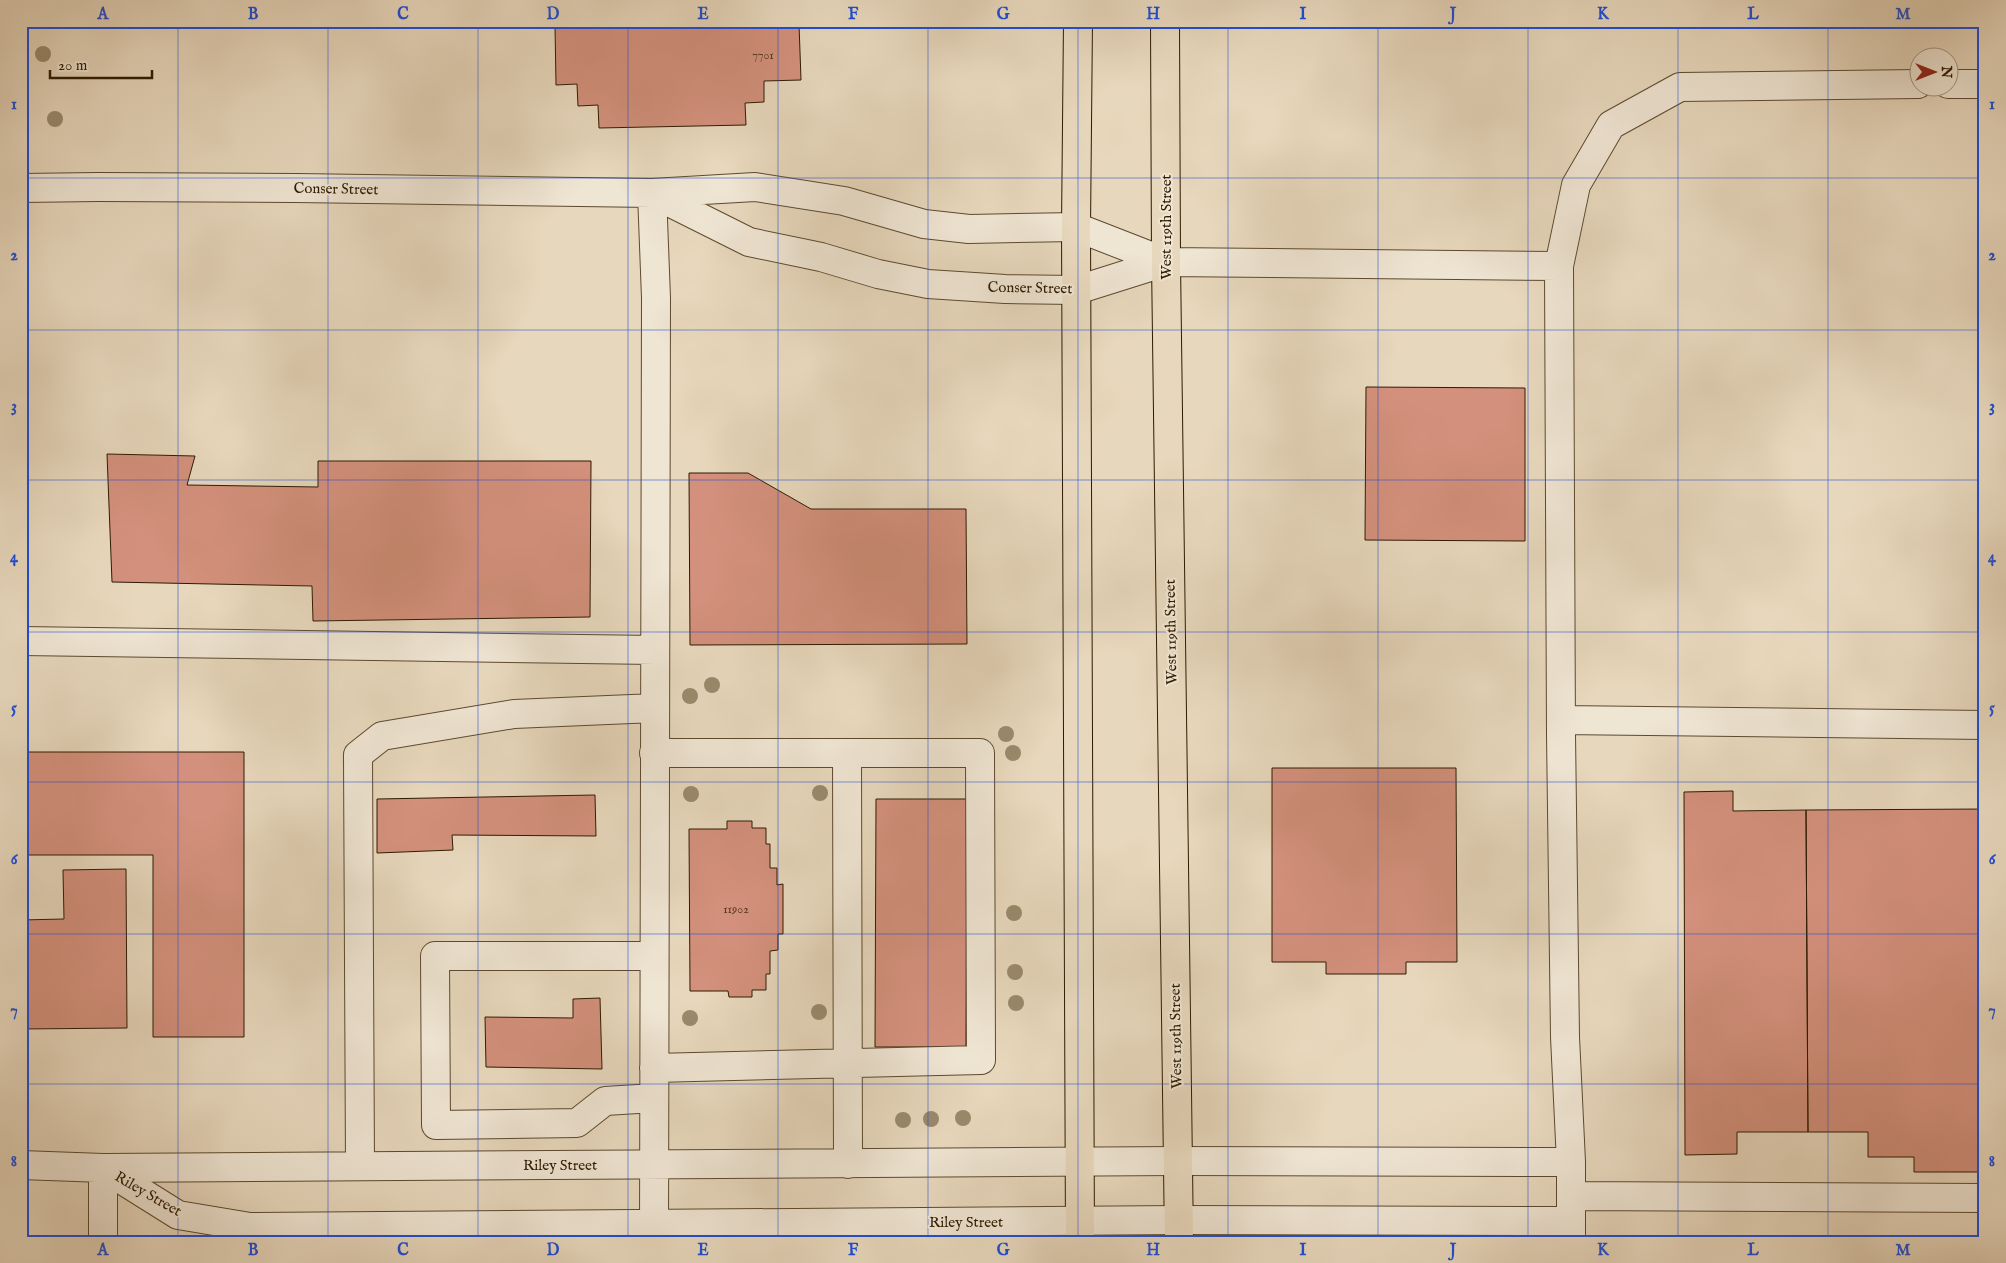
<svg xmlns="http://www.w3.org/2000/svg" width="2006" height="1263" font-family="'IM FELL English',serif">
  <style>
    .building { fill: #d3907c; stroke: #2e1b00 }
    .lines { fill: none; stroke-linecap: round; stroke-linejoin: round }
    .minor-casing { stroke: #5c4a2f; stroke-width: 30 }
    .major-casing { stroke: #2e1b00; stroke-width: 30 }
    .minor { stroke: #efe5d3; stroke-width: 28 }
    .major { stroke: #e7d7bc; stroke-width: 28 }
    .tree { fill: #998a6c }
    .grid { fill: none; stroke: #1d4ed8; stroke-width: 1; stroke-opacity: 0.55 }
    .labels { text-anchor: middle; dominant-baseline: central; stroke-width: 4; stroke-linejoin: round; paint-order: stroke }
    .number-label { font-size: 12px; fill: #57381f }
    .street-label { font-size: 15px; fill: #2e1b00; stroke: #efe5d3 }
    .neatline { fill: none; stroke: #1d4ed8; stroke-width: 2 }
    .grid-label { font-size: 16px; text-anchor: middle; font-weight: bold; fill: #1d4ed8 }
  </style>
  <rect width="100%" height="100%" fill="#e7d7bc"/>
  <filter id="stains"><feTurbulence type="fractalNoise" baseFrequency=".004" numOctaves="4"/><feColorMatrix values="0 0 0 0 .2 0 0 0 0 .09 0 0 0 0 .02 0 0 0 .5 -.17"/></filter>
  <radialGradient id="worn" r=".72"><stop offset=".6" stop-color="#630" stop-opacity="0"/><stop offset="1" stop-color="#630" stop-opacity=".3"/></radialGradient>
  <path class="building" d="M577 21H764V25L799 24 801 80 764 81V102L745 103 746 125 599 128 598 105 578 106 577 84 556 85 555 26H577Z
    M1366 387 1525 388V541L1365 540Z
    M107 454 195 456 187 485 318 487V461H591L590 617 313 621 312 586 112 582Z
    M689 473H748L811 509H966L967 644 690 645Z
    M21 752H244V1037H153V855H21Z
    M1272 768H1456L1457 962H1406V974H1326V962H1272Z
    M1733 791V811L1806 810 1808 1132H1737V1154L1685 1155 1684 792Z
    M595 795 596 836 452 835 453 850 377 853V799Z
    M876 799H967L966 1047H875Z
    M1985 809V1172H1914V1157H1868V1132H1808L1806 810Z
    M727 821H752V828H766V844H770V868H777V885L783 884V934H778V950L770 951V974H766V990H752V997H729L728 991H690L689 829H727Z
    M126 869 127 1028 21 1029V920L64 919 63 870Z
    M600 998 602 1069 486 1067 485 1017 573 1018V999Z"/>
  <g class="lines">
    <defs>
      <path id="minor" d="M1948 84H1985
        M21 188 98 187 296 188 652 193 755 187 844 201 924 224 969 229 1076 227 1166 262
        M652 193 656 298 654 1241
        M653 194 749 242 821 257 878 274 928 284 1005 289 1077 290 1166 262 1559 266
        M21 641 655 650
        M1561 720 1985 725
        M847 753 848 1164
        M654 956H435L436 1125 577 1123 605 1101 654 1098
        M654 1068 981 1060 980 753H654
        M21 1165 103 1168 1178 1161 1571 1162
        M360 1166 358 755 382 736 514 714 655 708
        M103 1168 178 1215 250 1227 1178 1220 1571 1221
        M103 1168V1242
        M1571 1196 1985 1198
        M1571 1242V1162L1565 1037 1561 734 1559 266 1576 185 1611 125 1680 87 1918 84"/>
      <path id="major" d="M1078 21 1076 227 1080 1242
        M1165 21 1166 262 1179 1242"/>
    </defs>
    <use href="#minor" class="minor-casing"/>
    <use href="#major" class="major-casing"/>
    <use href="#minor" class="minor"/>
    <use href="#major" class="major"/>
  </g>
  <g class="tree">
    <circle cx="43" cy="54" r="8"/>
    <circle cx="55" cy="119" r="8"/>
    <circle cx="712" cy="685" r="8"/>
    <circle cx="690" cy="696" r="8"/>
    <circle cx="1006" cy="734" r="8"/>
    <circle cx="1013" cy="753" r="8"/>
    <circle cx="820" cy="793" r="8"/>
    <circle cx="691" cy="794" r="8"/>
    <circle cx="1014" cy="913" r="8"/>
    <circle cx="1015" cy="972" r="8"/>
    <circle cx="1016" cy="1003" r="8"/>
    <circle cx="819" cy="1012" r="8"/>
    <circle cx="690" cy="1018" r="8"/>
    <circle cx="963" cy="1118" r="8"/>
    <circle cx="931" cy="1119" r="8"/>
    <circle cx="903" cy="1120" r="8"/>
  </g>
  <path class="grid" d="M178 21V1242M328 21V1242M478 21V1242M628 21V1242M778 21V1242M928 21V1242M1078 21V1242M1228 21V1242M1378 21V1242M1528 21V1242M1678 21V1242M1828 21V1242M21 178H1985M21 330H1985M21 480H1985M21 632H1985M21 782H1985M21 934H1985M21 1084H1985"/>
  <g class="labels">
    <g class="number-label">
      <text x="763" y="55">7701</text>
      <text x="736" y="909">11902</text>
    </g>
    <g class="street-label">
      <text transform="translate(336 189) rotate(1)">Conser Street</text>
      <text transform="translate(1166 227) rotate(-90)">West 119th Street</text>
      <text transform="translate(1030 288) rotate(1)">Conser Street</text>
      <text transform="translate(1171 632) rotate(-91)">West 119th Street</text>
      <text transform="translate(1176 1036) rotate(-91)">West 119th Street</text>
      <text x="560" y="1165">Riley Street</text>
      <text transform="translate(148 1194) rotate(30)">Riley Street</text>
      <text x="966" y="1222">Riley Street</text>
    </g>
  </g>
  <rect width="2006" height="1263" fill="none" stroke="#e7d7bc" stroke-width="55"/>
  <g transform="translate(1934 72) rotate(90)"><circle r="24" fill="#efe5d3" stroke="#a2947f"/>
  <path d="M0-4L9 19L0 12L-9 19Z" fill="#8f2418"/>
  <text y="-8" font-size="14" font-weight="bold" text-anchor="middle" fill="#2e1b00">N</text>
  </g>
  <path d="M50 70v8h102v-8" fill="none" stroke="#2e1b00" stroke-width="2.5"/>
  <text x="58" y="70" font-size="15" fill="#2e1b00" stroke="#efe5d3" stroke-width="4" paint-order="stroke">20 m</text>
  <rect x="28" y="28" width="1950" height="1208" class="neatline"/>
  <g class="grid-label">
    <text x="103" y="19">A</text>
    <text x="253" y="19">B</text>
    <text x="403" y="19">C</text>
    <text x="553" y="19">D</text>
    <text x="703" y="19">E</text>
    <text x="853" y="19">F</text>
    <text x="1003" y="19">G</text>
    <text x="1153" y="19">H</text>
    <text x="1303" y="19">I</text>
    <text x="1453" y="19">J</text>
    <text x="1603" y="19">K</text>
    <text x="1753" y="19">L</text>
    <text x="1903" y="19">M</text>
    <text x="14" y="109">1</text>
    <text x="1992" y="109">1</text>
    <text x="14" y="260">2</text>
    <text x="1992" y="260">2</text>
    <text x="14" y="411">3</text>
    <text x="1992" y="411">3</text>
    <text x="14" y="562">4</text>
    <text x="1992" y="562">4</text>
    <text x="14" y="713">5</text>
    <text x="1992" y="713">5</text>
    <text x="14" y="864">6</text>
    <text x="1992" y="864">6</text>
    <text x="14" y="1015">7</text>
    <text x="1992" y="1015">7</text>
    <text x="14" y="1166">8</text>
    <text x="1992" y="1166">8</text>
    <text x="103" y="1255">A</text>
    <text x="253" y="1255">B</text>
    <text x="403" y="1255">C</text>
    <text x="553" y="1255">D</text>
    <text x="703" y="1255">E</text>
    <text x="853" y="1255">F</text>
    <text x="1003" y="1255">G</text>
    <text x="1153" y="1255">H</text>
    <text x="1303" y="1255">I</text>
    <text x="1453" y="1255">J</text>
    <text x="1603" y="1255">K</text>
    <text x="1753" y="1255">L</text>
    <text x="1903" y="1255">M</text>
  </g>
  <rect width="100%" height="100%" filter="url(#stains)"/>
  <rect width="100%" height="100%" fill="url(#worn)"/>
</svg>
